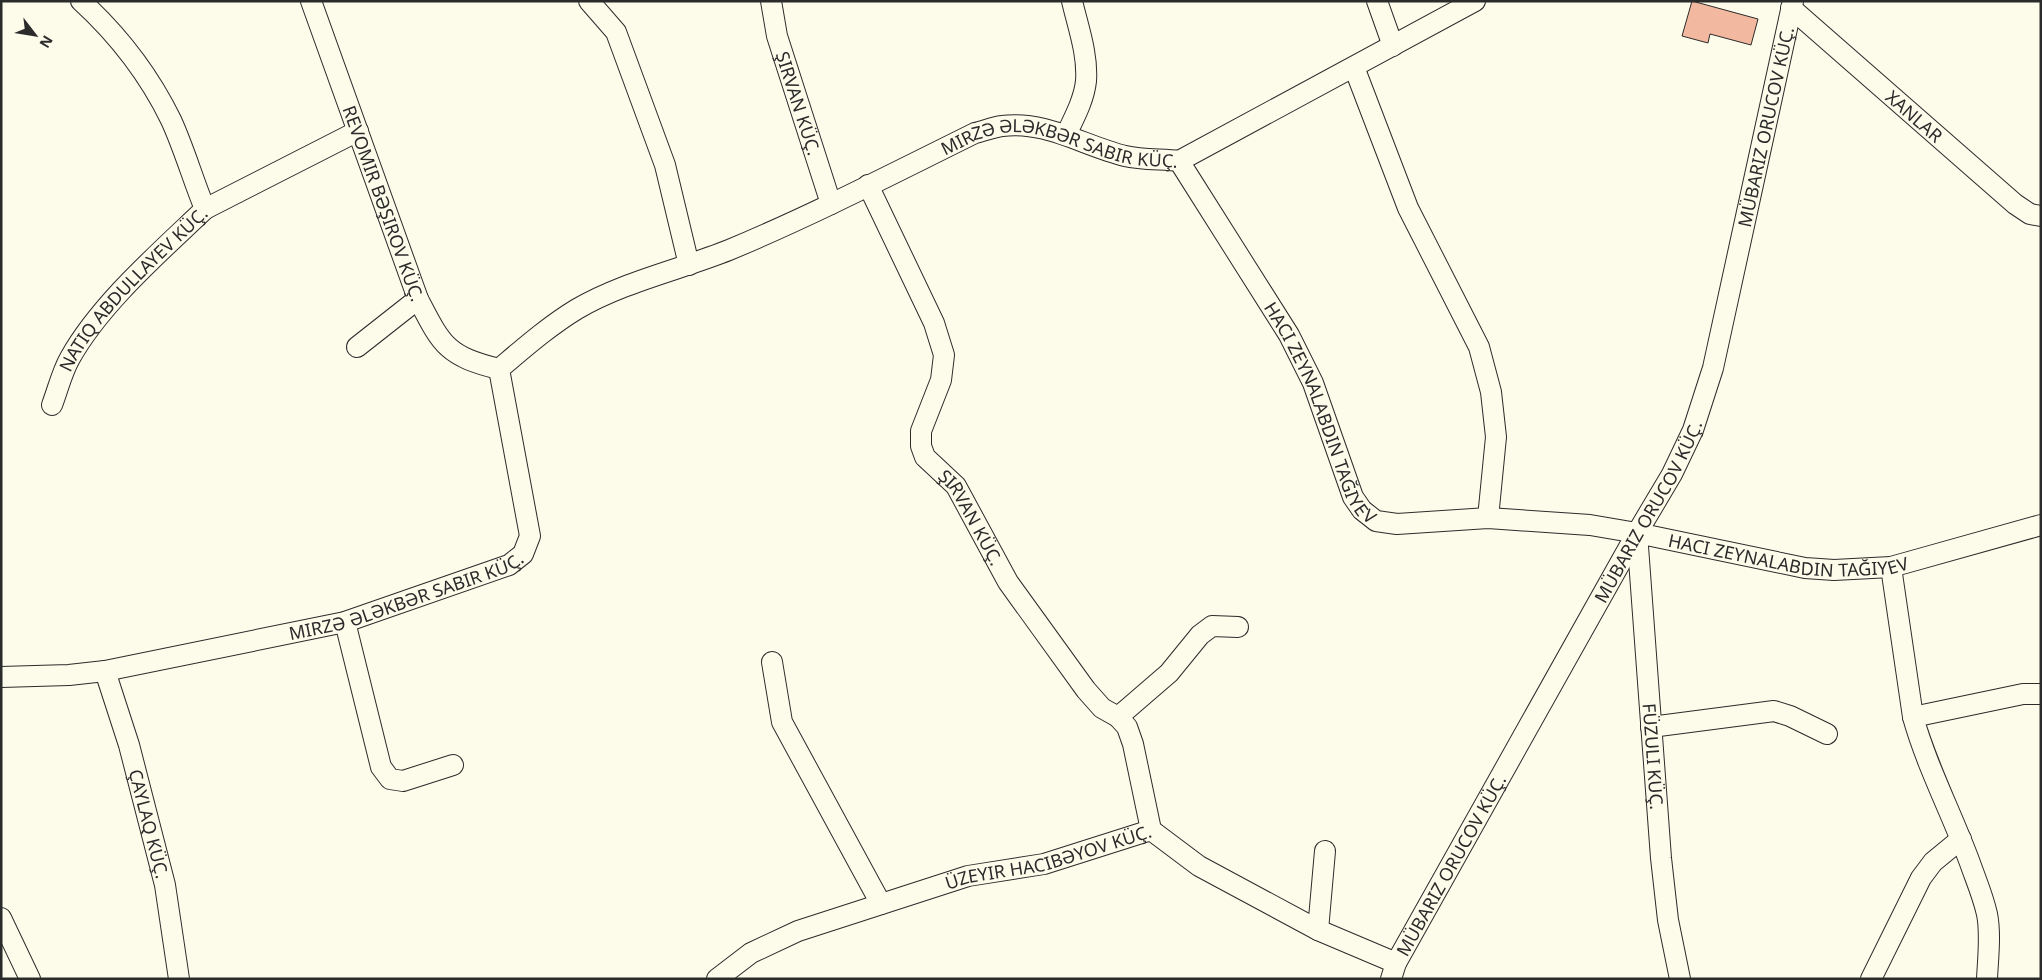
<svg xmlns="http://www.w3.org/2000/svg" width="2042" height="980" font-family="'Noto Sans',sans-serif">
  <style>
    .building { fill: #f2b8a0; stroke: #2b2b2b }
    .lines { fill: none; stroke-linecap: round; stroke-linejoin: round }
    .minor-casing { stroke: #2b2b2b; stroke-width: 22 }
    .minor { stroke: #fdfbea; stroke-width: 20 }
    .labels { text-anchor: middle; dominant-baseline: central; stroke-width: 4; stroke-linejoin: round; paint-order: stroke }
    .street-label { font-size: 18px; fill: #2b2b2b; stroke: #fdfbea }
  </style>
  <rect width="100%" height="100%" fill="#fdfbea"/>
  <path class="building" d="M1692 1 1758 19 1751 45 1710 34 1708 43 1682 36Z"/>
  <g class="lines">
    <defs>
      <g id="minor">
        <path id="s1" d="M311 1 418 299C442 345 446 356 499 369"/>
        <path d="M589 1 616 32 665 165 689 265"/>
        <path id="s2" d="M771 1 777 36 831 204"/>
        <path d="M1377 1 1393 46"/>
        <path id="s3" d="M1791 8 2015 204 2030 214 2041 216"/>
        <path d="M1354 67 1408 208 1479 347 1491 392 1496 437 1488 518"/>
        <path d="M1066 135C1074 118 1084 100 1086 81 1088 54 1078 27 1072 1"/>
        <path id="s4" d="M1179 161 1289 335 1313 383 1353 497 1362 510 1376 521 1397 524 1488 518 1590 525 1637 533 1805 568 1834 570 1891 567 2041 525"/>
        <path id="s5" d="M868 185 934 323 944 355 941 380 921 431V446L925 457 956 486 1008 582 1086 690 1102 708 1118 717 1127 727 1133 744 1151 830"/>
        <path d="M205 209 358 131"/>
        <path d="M357 347 418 299"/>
        <path id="s6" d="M52 405C58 389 62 372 70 358 100 304 160 252 205 209 193 180 184 148 171 120 149 75 117 34 81 1"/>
        <path id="s7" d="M1637 533 1661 858 1668 920 1680 979"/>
        <path d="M1891 567 1913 717C1927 767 1952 814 1970 863 1976 880 1983 896 1987 914 1991 934 1988 958 1987 979"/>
        <path d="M345 622 381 767 390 779 403 781 453 765"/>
        <path d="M772 662 782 722 881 904"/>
        <path id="s8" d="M105 671 129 745 165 885 179 979"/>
        <path id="s9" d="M1 677 69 675 105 671 345 622 509 565 523 554 530 536 499 369C524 348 549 326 577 309 623 282 679 270 729 250 813 215 894 173 975 133 984 131 993 127 1002 126 1045 120 1084 146 1125 156 1142 160 1162 159 1179 161L1475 1"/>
        <path d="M1118 717 1169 673 1200 635 1212 626 1238 627"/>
        <path d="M1913 717 2023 694H2041"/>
        <path d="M1651 727 1774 711 1790 716 1827 734"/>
        <path d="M1 918 30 979"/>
        <path d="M1318 930 1325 851"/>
        <path id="s10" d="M717 979 751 953 798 931 968 876 1044 864 1151 830 1199 866 1318 930 1396 963"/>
        <path id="s11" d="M1391 979 1396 963 1637 533 1672 474 1693 430 1713 368 1793 1"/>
        <path d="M1871 979 1921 878 1933 862 1961 839"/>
      </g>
    </defs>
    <use href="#minor" class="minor-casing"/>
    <use href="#minor" class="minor"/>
  </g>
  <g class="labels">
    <g class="street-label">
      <text stroke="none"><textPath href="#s2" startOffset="106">ŞIRVAN KÜÇ.</textPath></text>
      <text stroke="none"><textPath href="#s3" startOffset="164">XANLAR</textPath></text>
      <text stroke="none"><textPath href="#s11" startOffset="939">MÜBARIZ ORUCOV KÜÇ.</textPath></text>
      <text stroke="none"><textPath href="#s9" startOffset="1350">MIRZƏ ƏLƏKBƏR SABIR KÜÇ.</textPath></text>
      <text stroke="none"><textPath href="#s1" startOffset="215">REVOMIR BƏŞIROV KÜÇ.</textPath></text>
      <text stroke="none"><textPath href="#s6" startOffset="144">NATIQ ABDULLAYEV KÜÇ.</textPath></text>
      <text stroke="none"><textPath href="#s4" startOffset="290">HACI ZEYNALABDIN TAĞIYEV</textPath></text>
      <text stroke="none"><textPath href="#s11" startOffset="534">MÜBARIZ ORUCOV KÜÇ.</textPath></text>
      <text stroke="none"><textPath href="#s5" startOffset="370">ŞIRVAN KÜÇ.</textPath></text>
      <text stroke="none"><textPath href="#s4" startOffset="830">HACI ZEYNALABDIN TAĞIYEV</textPath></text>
      <text stroke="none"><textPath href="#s9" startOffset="415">MIRZƏ ƏLƏKBƏR SABIR KÜÇ.</textPath></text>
      <text stroke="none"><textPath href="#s7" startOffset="224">FÜZULI KÜÇ.</textPath></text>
      <text stroke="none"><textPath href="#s8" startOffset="159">ÇAYLAQ KÜÇ.</textPath></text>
      <text stroke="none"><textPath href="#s10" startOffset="356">ÜZEYIR HACIBƏYOV KÜÇ.</textPath></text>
      <text stroke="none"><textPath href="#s11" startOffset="129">MÜBARIZ ORUCOV KÜÇ.</textPath></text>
    </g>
  </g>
  <rect width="2042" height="980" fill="none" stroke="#2b2b2b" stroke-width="5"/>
  <g transform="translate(35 35) rotate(121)" stroke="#fdfbea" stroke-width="4" paint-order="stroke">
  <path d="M0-4L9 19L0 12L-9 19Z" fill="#2b2b2b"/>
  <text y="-8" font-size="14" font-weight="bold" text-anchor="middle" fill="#2b2b2b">N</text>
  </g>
</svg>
